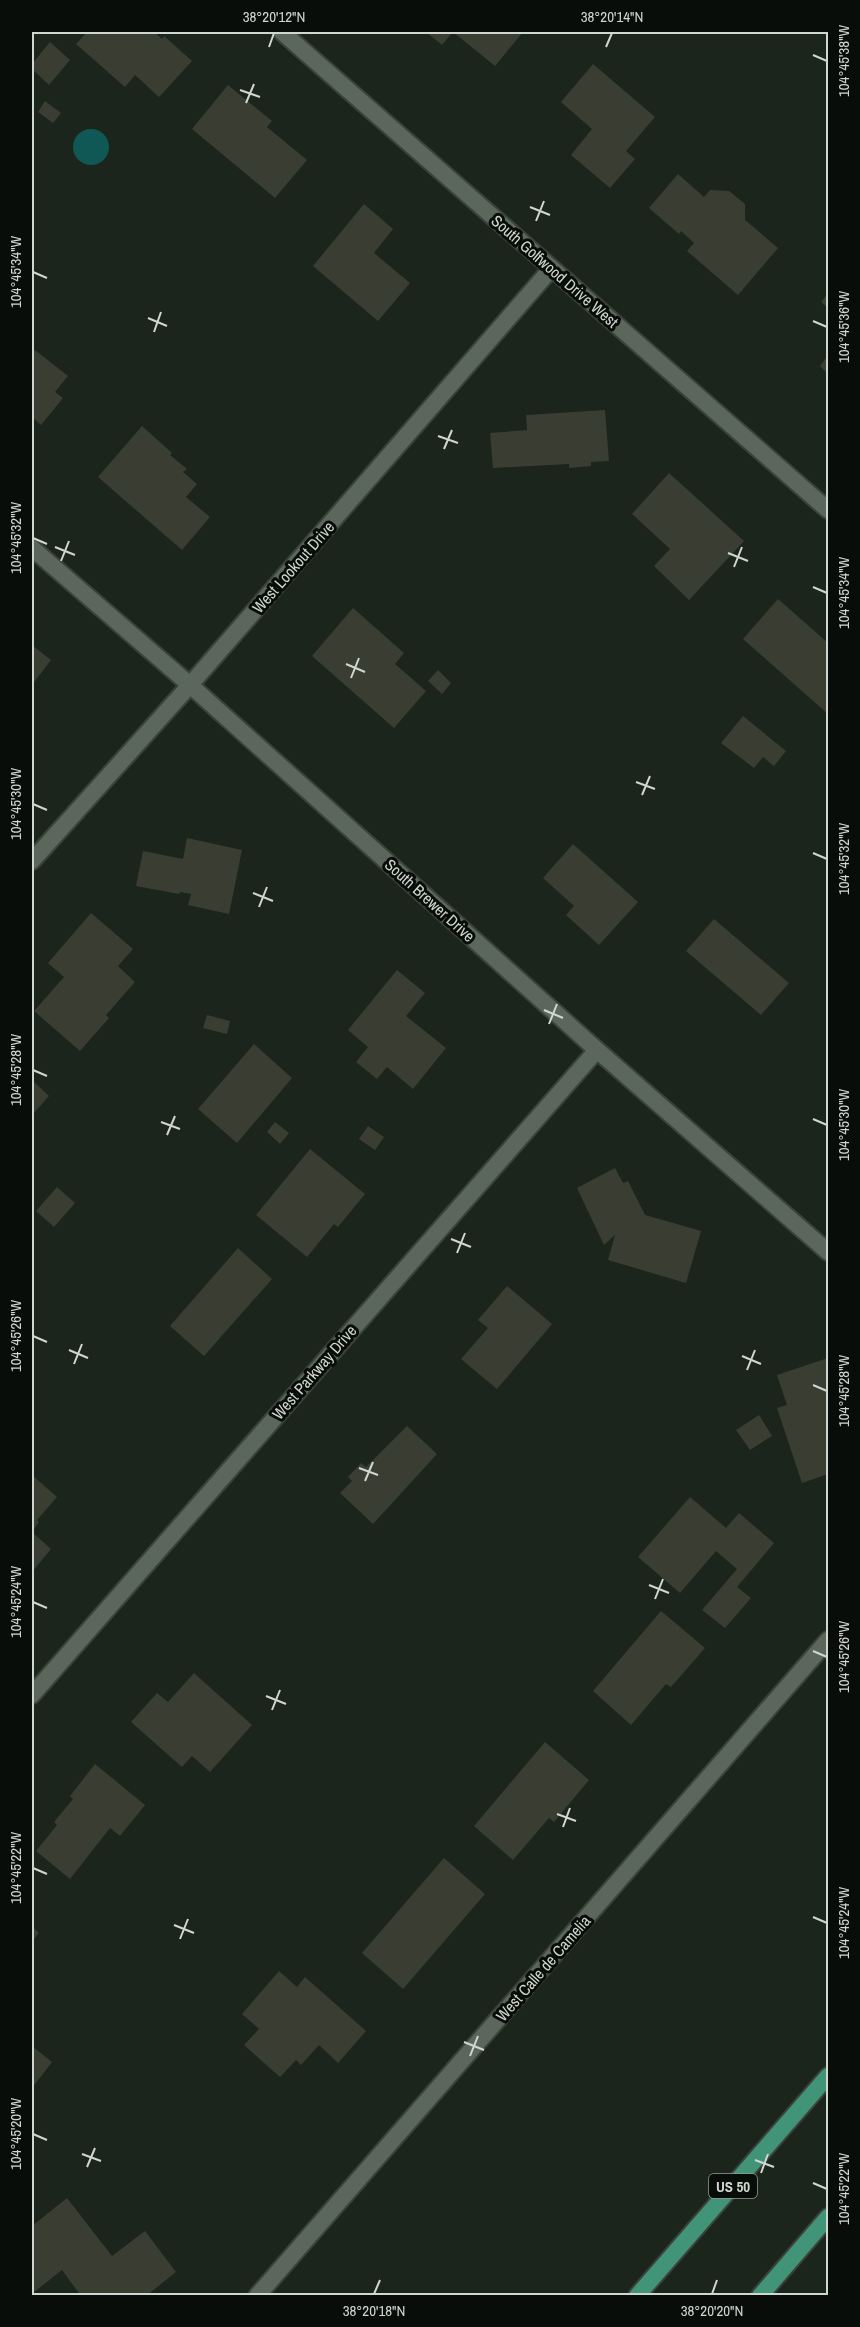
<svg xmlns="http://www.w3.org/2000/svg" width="860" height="2327" font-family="'Archivo Narrow',sans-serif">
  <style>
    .water { fill: #105856 }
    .building { fill: #3a3d31 }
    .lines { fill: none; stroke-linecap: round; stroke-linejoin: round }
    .minor-casing { stroke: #3b423b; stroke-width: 20 }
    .trunk-casing { stroke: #3b423b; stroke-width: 20 }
    .minor { stroke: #5c675c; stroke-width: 16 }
    .trunk { stroke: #429479; stroke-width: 16 }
    .ticks { fill: none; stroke: #d0d6d0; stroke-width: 2 }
    .labels { text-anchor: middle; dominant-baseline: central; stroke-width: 6; stroke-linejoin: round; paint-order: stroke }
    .shield { fill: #090d09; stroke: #949a94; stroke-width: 1.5 }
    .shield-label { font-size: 15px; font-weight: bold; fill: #d0d6d0 }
    .street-label { font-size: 16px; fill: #d0d6d0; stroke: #090d09 }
    .neatline { fill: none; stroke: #d0d6d0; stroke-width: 2 }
    .ticks-label { font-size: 15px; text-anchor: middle; fill: #d0d6d0 }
  </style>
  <rect width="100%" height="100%" fill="#1c251c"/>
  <path class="water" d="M73 147a18 18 0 1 1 36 0a18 18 0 1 1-36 0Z"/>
  <path class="building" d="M87 32H154L162 39 164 36 192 61 159 97 135 75 125 87 76 44Z
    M426 32H523L495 66 453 32 442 45Z
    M50 42 70 60 49 85 32 69V64Z
    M593 64 655 117 626 151 635 159 610 188 571 155 592 129 561 102Z
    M228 85 272 121 267 127 307 160 275 198 192 129Z
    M45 101 61 113 53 123 38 112Z
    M678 174 704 197 710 190 729 191 745 204V220L778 248 738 295 687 251 694 243 681 231 679 234 649 208Z
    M364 204 393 229 374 253 410 283 378 321 313 266Z
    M828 293V308L821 302Z
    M35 350 68 376 55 392 63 398 41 425 32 417V354Z
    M828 355V374L820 366Z
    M605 410 609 461 591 462V466L569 468V464L493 468 490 433 527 430 526 415Z
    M142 426 172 453 170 455 187 469 183 472 197 484 186 497 210 517 182 550 98 477Z
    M669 473 744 541 689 600 654 566 670 549 632 514Z
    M778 599 828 643V714L743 639Z
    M353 608 404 653 395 664 426 691 394 728 312 656Z
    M32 645 51 660 32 685Z
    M438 670 451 683 442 694 428 681Z
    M743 716 786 751 774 766 763 757 754 768 721 743Z
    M187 838 242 850 229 914 188 905 191 894 180 892 179 894 136 886 143 851 183 859Z
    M573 844 638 902 599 945 566 915 574 906 543 878Z
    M91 913 133 949 118 966 135 982 106 1015 109 1018 80 1051 34 1011 64 977 48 963Z
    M714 919 789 983 761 1015 686 951Z
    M397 970 425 993 406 1016 446 1048 413 1089 387 1067 377 1079 356 1062 368 1047 348 1030Z
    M207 1015 230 1021 227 1034 203 1028Z
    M254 1044 292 1078 237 1143 198 1109Z
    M32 1080 49 1096 32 1115Z
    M275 1122 289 1133 280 1144 267 1132Z
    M368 1126 384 1137 375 1150 359 1139Z
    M310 1149 365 1194 338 1227 334 1224 307 1257 256 1215Z
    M615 1168 623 1183 628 1181 645 1215 701 1231 686 1283 608 1260 615 1235 604 1245 577 1188Z
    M57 1187 75 1203 54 1227 36 1211Z
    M238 1248 272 1279 204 1356 170 1326Z
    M507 1286 552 1324 497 1389 461 1359 488 1328 478 1320Z
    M828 1358V1474L802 1483 777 1408 787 1405 777 1375Z
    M759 1415 772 1436 750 1450 736 1430Z
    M407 1426 437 1454 373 1524 340 1493 352 1481 348 1477 361 1463 366 1467Z
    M32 1475 57 1497 37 1520 39 1522 32 1532Z
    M690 1497 726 1528 739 1513 774 1543 737 1587 751 1598 725 1628 702 1610 737 1569 716 1551 680 1593 638 1557Z
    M32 1532 51 1549 32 1572Z
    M661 1611 705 1648 671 1687 666 1684 631 1725 593 1691Z
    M194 1673 252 1725 210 1772 192 1756 182 1767 131 1722 157 1693 168 1702Z
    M545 1742 589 1780 554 1822 549 1818 513 1860 474 1826Z
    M95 1764 145 1805 120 1836 110 1828 70 1879 36 1851 57 1825 54 1822 73 1799 70 1796Z
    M444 1858 485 1894 403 1989 362 1953Z
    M32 1926 39 1933 32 1941Z
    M279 1971 297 1987 305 1977 366 2031 338 2063 319 2045 301 2065 296 2060 280 2077 244 2045 259 2029 242 2014Z
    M32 2046 52 2062 32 2088Z
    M67 2198 112 2256 145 2231 176 2272 146 2296H81L62 2270 33 2293 32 2226Z"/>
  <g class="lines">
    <defs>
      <path id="minor" d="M282 32 828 510
        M32 548 190 685 597 1050 828 1252
        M32 861 190 685 551 269
        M32 1695 597 1050
        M257 2296 828 1640"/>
      <path id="trunk" d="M637 2296 828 2076
        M760 2296 828 2217"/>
    </defs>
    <use href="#minor" class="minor-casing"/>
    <use href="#trunk" class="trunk-casing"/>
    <use href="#minor" class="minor"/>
    <use href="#trunk" class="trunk"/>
  </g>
  <path class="ticks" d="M269 47 274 33M606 47 612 33M813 55 827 61M240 90 260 97M246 103 254 84M530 207 550 215M536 221 544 201M33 272 47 278M148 318 167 326M813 321 827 327M154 332 161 312M438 436 458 443M444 449 452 430M33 538 47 544M55 547 75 555M728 553 748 561M61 561 69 541M734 567 742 547M813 587 827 593M346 664 365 672M351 678 359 658M636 782 655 789M642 795 650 776M33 804 47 810M813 853 827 859M253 893 273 901M259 907 267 887M544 1010 563 1018M549 1024 557 1004M33 1070 47 1076M813 1119 827 1125M161 1122 180 1129M167 1135 175 1116M451 1239 471 1247M457 1253 465 1233M33 1336 47 1342M69 1350 88 1358M742 1356 761 1364M74 1364 82 1344M747 1370 755 1350M813 1385 827 1391M359 1468 378 1475M365 1481 373 1462M649 1585 669 1593M655 1599 663 1579M33 1602 47 1608M813 1651 827 1657M266 1696 286 1704M272 1710 280 1690M557 1814 576 1821M563 1827 570 1808M33 1868 47 1874M813 1917 827 1923M174 1925 194 1933M180 1939 188 1919M464 2042 484 2050M470 2056 478 2036M33 2134 47 2140M82 2154 101 2161M755 2160 774 2167M87 2167 95 2148M761 2173 768 2154M813 2183 827 2189M374 2294 380 2280M712 2294 717 2280"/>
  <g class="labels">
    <rect class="shield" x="709" y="2174" width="48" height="24" rx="4.5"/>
    <g class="shield-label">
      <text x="733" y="2186">US 50</text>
    </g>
    <g class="street-label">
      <text transform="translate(555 271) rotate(41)">South Golfwood Drive West</text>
      <text transform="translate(293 567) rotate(-49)">West Lookout Drive</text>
      <text transform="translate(430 900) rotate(42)">South Brewer Drive</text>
      <text transform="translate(314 1372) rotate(-49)">West Parkway Drive</text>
      <text transform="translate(543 1968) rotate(-49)">West Calle de Camelia</text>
    </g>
  </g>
  <rect width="860" height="2327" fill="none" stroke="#090d09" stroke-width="66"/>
  <rect x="33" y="33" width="794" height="2261" class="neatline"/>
  <g class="ticks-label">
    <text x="274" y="22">38°20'12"N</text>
    <text x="612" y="22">38°20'14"N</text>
    <text transform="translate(844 61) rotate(-90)" y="5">104°45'38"W</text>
    <text transform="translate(16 272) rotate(-90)" y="5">104°45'34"W</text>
    <text transform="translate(844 327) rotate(-90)" y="5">104°45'36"W</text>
    <text transform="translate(16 538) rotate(-90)" y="5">104°45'32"W</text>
    <text transform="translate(844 593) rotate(-90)" y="5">104°45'34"W</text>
    <text transform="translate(16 804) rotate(-90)" y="5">104°45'30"W</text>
    <text transform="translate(844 859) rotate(-90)" y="5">104°45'32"W</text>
    <text transform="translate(16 1070) rotate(-90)" y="5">104°45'28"W</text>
    <text transform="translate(844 1125) rotate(-90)" y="5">104°45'30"W</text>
    <text transform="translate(16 1336) rotate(-90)" y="5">104°45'26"W</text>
    <text transform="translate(844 1391) rotate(-90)" y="5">104°45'28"W</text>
    <text transform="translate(16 1602) rotate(-90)" y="5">104°45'24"W</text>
    <text transform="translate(844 1657) rotate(-90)" y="5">104°45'26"W</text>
    <text transform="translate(16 1868) rotate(-90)" y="5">104°45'22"W</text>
    <text transform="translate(844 1923) rotate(-90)" y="5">104°45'24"W</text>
    <text transform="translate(16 2134) rotate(-90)" y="5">104°45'20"W</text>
    <text transform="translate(844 2189) rotate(-90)" y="5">104°45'22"W</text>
    <text x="374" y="2316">38°20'18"N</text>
    <text x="712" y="2316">38°20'20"N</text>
  </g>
</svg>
